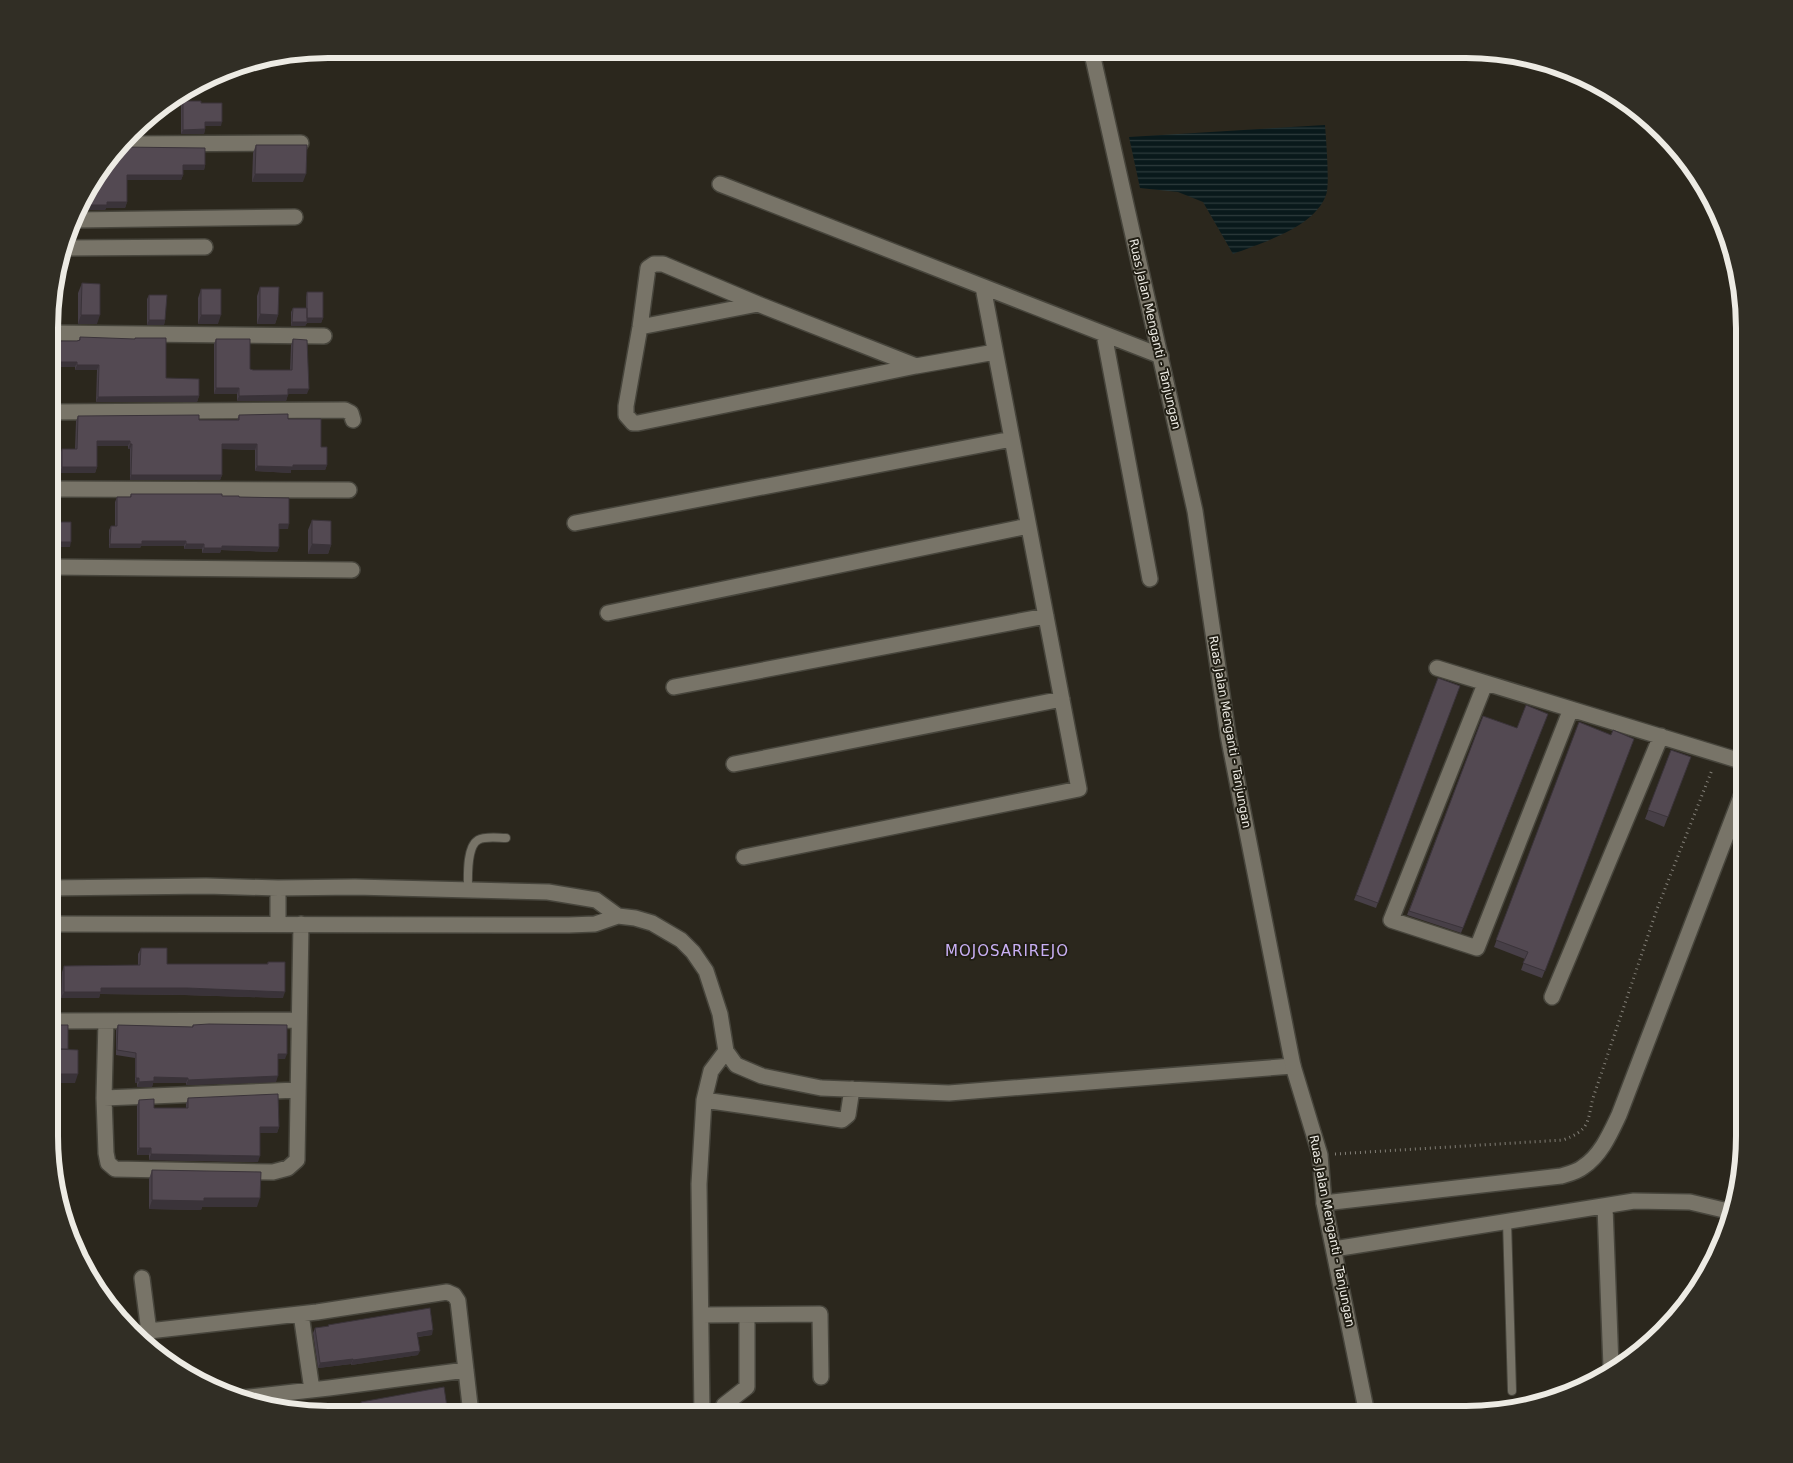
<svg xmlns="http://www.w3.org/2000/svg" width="1793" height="1463" font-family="'DejaVu Sans',sans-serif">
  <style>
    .water { fill: url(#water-rules) }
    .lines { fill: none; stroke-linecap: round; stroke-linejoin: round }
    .lane-casing { stroke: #47453c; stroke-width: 10 }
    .street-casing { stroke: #47453c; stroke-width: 18 }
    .secondary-casing { stroke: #47453c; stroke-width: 18 }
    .path { stroke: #827f77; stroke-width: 3; stroke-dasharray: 1 4; stroke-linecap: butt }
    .lane { stroke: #787468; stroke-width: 8 }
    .street { stroke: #787468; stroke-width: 15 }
    .secondary { stroke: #787468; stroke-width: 15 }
    .wall { fill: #473f47 }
    .shaded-wall { fill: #3a3339 }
    .building { fill: #534952; stroke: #3a3339 }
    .labels { text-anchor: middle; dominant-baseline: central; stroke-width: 4; stroke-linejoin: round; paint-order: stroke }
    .street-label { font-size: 12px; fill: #edebe4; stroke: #211e14 }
    .quarter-label { font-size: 15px; letter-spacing: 1px; fill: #c9b0f5; stroke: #211e14 }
    .rim { fill: none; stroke: #edebe4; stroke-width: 6 }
  </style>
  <defs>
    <pattern id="water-rules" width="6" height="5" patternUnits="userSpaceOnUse" patternTransform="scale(1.25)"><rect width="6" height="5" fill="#09191b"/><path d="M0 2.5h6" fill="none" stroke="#2d3b3c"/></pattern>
  </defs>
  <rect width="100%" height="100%" fill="#2b271d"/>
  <path class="water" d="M1325 125C1326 138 1330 186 1326 195 1314 228 1263 242 1233 254L1203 202 1178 192 1140 188 1129 137Z"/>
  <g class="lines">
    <defs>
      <path id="lane" d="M468 890C468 878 466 847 478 840 485 836 498 838 506 838
        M1507 1221 1512 1391"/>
      <path id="street" d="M122 144 301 143
        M720 184 1161 356
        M75 220 295 217
        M66 248 205 247
        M640 327 758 304
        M51 333 324 336
        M1104 334 1150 579
        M916 366 758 304 663 264H654L648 268 640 327 626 406V415L633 423H638L916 366 995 352
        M51 412 345 410 351 413 353 420
        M51 489 349 490
        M575 523 1012 439
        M51 567 352 570
        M608 613 1028 526
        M1437 668 1744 762
        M1485 684 1391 920 1477 948 1571 709
        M674 687 1046 616
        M734 764 1062 699
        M744 857 1079 789 983 287
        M50 888 206 886 278 888 355 887 548 892 596 900 618 916
        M278 888V924
        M50 924 569 925 595 924 618 916 635 918 652 923 681 940 693 952 706 971 720 1014 726 1051 736 1065 762 1076 821 1088 949 1093 1293 1066
        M1552 997 1661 736
        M50 1021 299 1020
        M106 1021 104 1098 106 1153 108 1163 115 1169 273 1172 288 1168 297 1160 301 924
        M104 1098 298 1090
        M704 1100 842 1120 848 1115 852 1089
        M1324 1203 1561 1176C1568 1174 1577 1172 1583 1167 1601 1155 1610 1134 1619 1115L1744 789
        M1605 1206 1611 1367
        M1334 1249 1634 1201 1690 1202 1728 1211
        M142 1278 149 1332
        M301 1314 312 1390
        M701 1315 820 1314 821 1377
        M131 1333 317 1312 447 1292 454 1295 458 1301 471 1414
        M241 1398 329 1388 466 1370
        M702 1414 699 1184 704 1100 711 1071 726 1051
        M721 1414 724 1405 747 1387V1315"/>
      <path id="secondary" d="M1091 49 1195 511 1228 735 1293 1066 1320 1155 1324 1203 1367 1414"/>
    </defs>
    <use href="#lane" class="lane-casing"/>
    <use href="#street" class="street-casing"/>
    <use href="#secondary" class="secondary-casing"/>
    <path class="path" d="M1335 1154 1563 1140C1590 1130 1587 1123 1593 1098L1657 909 1712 770"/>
    <use href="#lane" class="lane"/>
    <use href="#street" class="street"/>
    <use href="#secondary" class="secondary"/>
  </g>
  <path class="wall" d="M183 101 201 103 221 126H205V129L204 134H181V105Z
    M256 145 303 182H252L253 153Z
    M120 147 205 165 204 170H183V175L181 180H127V202L125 208H106L105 210H88V186Z
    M82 283 97 324H78V293Z
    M260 287 278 315 275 324H257V296Z
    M201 289 218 324H198V298Z
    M307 292 323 318 321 323H307L305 326H291V312L293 308H306V297Z
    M149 295 165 320 164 325H147V299Z
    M80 337 166 378 199 396 197 402H96L97 370H75V367H54L55 346 57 341H77L79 340Z
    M216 339 250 369 253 370H290L291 345 293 339 307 394H288L286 401H237V394H214V344Z
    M239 415 288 419 321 447 327 465 325 470H291V473L255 471V450L222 449V475L220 480H130V449H128V446H97V467L95 473H60V455L62 449H75L76 421 78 416 199 420H237Z
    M131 494 222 496 239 497 288 529H279V547L277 552 221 550 220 553H202V549H184V546H141L140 548H109V530L111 526H115V502L117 497H130Z
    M312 520 331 545 328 554H308V530Z
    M1438 678 1460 686 1376 908 1354 900Z
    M1548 714 1461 933 1407 915 1483 716 1517 728Z
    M1579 722 1611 735 1634 739 1542 978 1521 970 1525 959 1494 947Z
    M1671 750 1691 757 1664 827 1645 819Z
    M141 948 167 964H267L268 962 283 998 184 995 100 994 99 998H61L62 972 64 966 138 965V954Z
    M50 1024 68 1049 75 1083H51L52 1059V1057H50Z
    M118 1025 192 1027 193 1025 285 1059H278L276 1082 186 1085V1083H153L152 1087H137V1083H135V1058L116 1055V1030Z
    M188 1098 279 1127 277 1133H260L258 1162 149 1160V1155H137V1106L139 1100 154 1108H186V1104Z
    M152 1170 257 1207H202L201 1210 149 1209V1179Z
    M328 1325 432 1335 418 1337V1355L351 1365V1364L318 1368 313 1333 315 1328 328 1326Z
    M361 1402 448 1414H360L359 1406Z"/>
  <path class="shaded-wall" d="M205 122H222L221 126H204Z
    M134 129H147L145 134 130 135Z
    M205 129 204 134H181L183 130Z
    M183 165H205L204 170H181Z
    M255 174H306L303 182H252Z
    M127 175H183L181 180H125Z
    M107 202H127L125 208H106L105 210H88L90 205Z
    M260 314 278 315 275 324H257Z
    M81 315H100L97 324H78Z
    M201 315H221L218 324H198Z
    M307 318H323L321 323H307L305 326H291L292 322Z
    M149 320H165L164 325H147Z
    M56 362H77L75 367H54Z
    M77 365H99L97 370H75Z
    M216 388H239L237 394H214Z
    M288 389H309L307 394H286Z
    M288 395 286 401H237L239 396Z
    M199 396 197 402H96L98 397Z
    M97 441H130L128 446H95Z
    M130 444H132L130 449H128Z
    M222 444H257L255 450 220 449Z
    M293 465H327L325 470H291V473L255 471 257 466Z
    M62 467H97L95 473H60Z
    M131 475H222L220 480H130Z
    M279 524H289L288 529H278Z
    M142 541H186L184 546H141L140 548H109L110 544Z
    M51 542H71L70 547H51Z
    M186 544H204L202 549H184Z
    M312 544 331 545 328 554H308Z
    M222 546 279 547 277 552 221 550 220 553H202L204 548Z
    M101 988H187L285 992 283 998 184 995 100 994 99 998H61L64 992Z
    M50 1051H54L52 1057H50Z
    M278 1054H287L285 1059H276Z
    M55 1074H78L75 1083H51Z
    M278 1076 276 1082 186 1085 188 1080Z
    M154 1077 188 1078 186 1083H153L152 1087H137L139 1082Z
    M136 1078H139L137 1083H135Z
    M260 1127H279L277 1133H258Z
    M139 1148H151L149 1155H137Z
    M151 1154 260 1156 258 1162 149 1160Z
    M204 1198H260L257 1207H202L201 1210 149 1209 152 1200Z
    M433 1330 432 1335 415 1337 417 1333Z
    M420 1351 418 1355 351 1365 353 1360Z
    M353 1359 351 1364 318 1368 320 1363Z"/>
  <path class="building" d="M183 101H201V103H222V122H205V129L183 130Z
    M147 116V129H134L144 118Z
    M256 145H307L306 174H255Z
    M120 147 205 148V165H183V175H127V202H107V205H90V183Z
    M82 283 100 284V315H81Z
    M260 287H279L278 315 260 314Z
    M201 289H221V315H201Z
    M307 292H323V318H307Z
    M149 295H167L165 320H149Z
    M293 308H307V322H292Z
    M80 337 135 339V338H166V378L199 379V396L98 397 99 365H77V362H56L57 341H77L80 340Z
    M216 339H250V369L253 370H292L293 339 307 340 309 389H288V395L239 396V388H216Z
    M288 414V419H321V447H327V465H293V467L257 466V444H222V475H131L132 444H130V441H97V467H62V449H77L78 416 199 415V420H239V415Z
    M131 494H222V496H239V497L289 498V524H279V547L222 546V548H204V544H186V541H142V544H110L111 526H117V497H131Z
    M312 520 331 521V545L312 544Z
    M51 522H71V542H51Z
    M1438 678 1460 686 1378 903 1356 895Z
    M1526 705 1548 714 1463 928 1409 911 1483 716 1517 728Z
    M1579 722 1611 735 1613 730 1634 739 1545 971 1523 963 1528 952 1496 940Z
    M1671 750 1691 757 1668 817 1648 810Z
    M141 948H167V964H268V962H285V992L187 988H101V992H64V966L140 965Z
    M50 1024 52 1025H68V1049H55L54 1051H50Z
    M209 1024 287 1025V1054H278V1076L188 1080V1078L154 1077V1081L139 1082V1078H136V1053L117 1050 118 1025 193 1027V1025Z
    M55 1049 78 1050V1074H55Z
    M278 1094 279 1127H260V1156L151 1154V1148H139V1100L154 1099V1108H188V1098Z
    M152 1170 261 1172 260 1198H204V1201L152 1200Z
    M430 1308 433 1330 417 1333 420 1351 353 1360V1359L320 1363 315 1328 329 1326 328 1325Z
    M444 1387 448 1414H363L361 1402Z"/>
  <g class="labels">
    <g class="street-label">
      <text transform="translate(1155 334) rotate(77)">Ruas Jalan Menganti - Tanjungan</text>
      <text transform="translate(1230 732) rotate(80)">Ruas Jalan Menganti - Tanjungan</text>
      <text transform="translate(1332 1231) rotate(79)">Ruas Jalan Menganti - Tanjungan</text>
    </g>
    <g class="quarter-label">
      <text x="1007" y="951">MOJOSARIREJO</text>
    </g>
  </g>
  <path d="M0 0H1793V1463H0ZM328 58H1466A270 270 0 0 1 1736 328V1136A270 270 0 0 1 1466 1406H328A270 270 0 0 1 58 1136V328A270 270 0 0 1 328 58Z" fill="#312e25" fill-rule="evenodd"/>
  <path class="rim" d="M328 58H1466A270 270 0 0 1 1736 328V1136A270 270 0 0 1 1466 1406H328A270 270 0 0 1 58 1136V328A270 270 0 0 1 328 58Z"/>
</svg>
